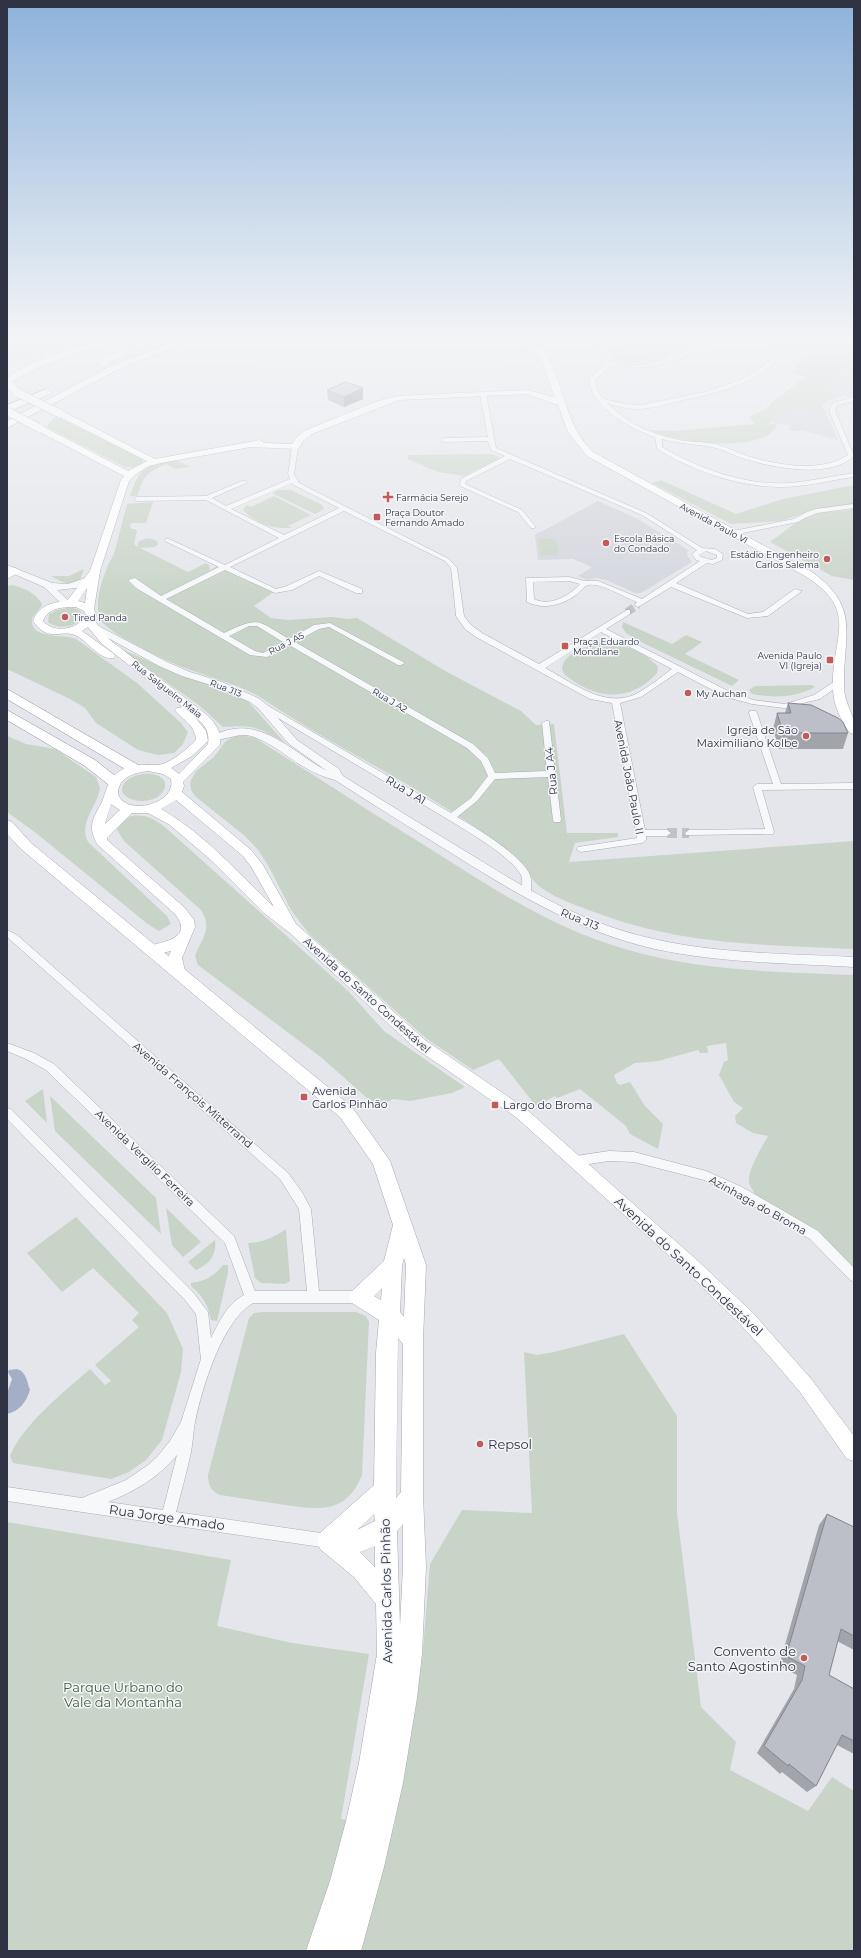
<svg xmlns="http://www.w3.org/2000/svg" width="861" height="1958" font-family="Montserrat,sans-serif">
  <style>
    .built { fill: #d3d5dd }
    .green { fill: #c8d4c7 }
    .water { fill: #a4afc7 }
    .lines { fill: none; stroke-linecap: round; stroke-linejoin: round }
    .minor-tunnel-far1 { stroke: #c0c2c9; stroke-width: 8; stroke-dasharray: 8 4; stroke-linecap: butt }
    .minor-tunnel { stroke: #c0c2c9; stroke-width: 10; stroke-dasharray: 10 5; stroke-linecap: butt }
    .minor-casing { stroke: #aaacb5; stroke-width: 1 }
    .tertiary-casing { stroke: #aaacb5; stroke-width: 1 }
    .secondary-casing { stroke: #aaacb5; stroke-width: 1 }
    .primary-casing { stroke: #a5a9b6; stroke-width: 1 }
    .trunk-casing { stroke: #8e92a0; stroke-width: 1 }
    .minor { fill: #f7f8fa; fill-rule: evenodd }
    .tertiary { fill: #f7f8fa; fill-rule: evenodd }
    .secondary { fill: #fff; fill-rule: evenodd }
    .primary { fill: #fff; fill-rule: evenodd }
    .trunk { fill: #fff; fill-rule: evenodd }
    .secondary-bridge-casing { stroke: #aaacb5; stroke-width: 9; stroke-linecap: butt }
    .secondary-bridge { stroke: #fff; stroke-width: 8 }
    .wall { fill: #a2a4ab }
    .shaded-wall { fill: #84868b }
    .building { fill: #bcbfc7; stroke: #84868b }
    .poi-dot { fill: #c25b58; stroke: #f4f5f8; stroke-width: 1.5 }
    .labels { text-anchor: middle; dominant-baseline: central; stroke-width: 3; stroke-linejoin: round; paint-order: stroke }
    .far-poi-label { font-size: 9px; fill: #2e3242; stroke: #f4f5f8; text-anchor: start }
    .far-street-label { font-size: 9px; fill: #2e3242; stroke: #f4f5f8 }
    .poi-label { font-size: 11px; fill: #2e3242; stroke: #f4f5f8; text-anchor: start }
    .street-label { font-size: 11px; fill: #2e3242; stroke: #f4f5f8 }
    .near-street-label { font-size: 13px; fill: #2e3242; stroke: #f4f5f8 }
    .near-poi-label { font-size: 13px; fill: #2e3242; stroke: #f4f5f8; text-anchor: start }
    .near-park-label { font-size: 13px; fill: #3d5c3c; stroke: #f4f5f8 }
  </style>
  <rect width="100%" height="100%" fill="#e5e6eb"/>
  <path class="built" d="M7 339H90L9 363 7 362Z
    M854 369V395L838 397 823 387 840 373Z
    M795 409 825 411 838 440 801 430 800 432 789 430 791 426 770 422 776 413Z
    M598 501 636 518 688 550 687 555 692 562 641 593H635L606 580 596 578 587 580 578 576 592 567 573 559 538 560 535 535Z"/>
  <path class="green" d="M27 339H78L11 361 7 359V345Z
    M652 339H701C683 350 623 379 608 352V349Z
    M744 339H854V369L840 373 823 387 838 397 827 401 822 406 825 411 795 409 776 413 769 423 777 425C774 429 771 434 767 436 739 450 677 442 649 430L675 431 755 424 749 417 769 407 772 402 806 377 789 373 809 354Z
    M56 416 142 459 143 463 136 467H125L46 427Z
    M492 454 499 457V459L464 476 438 472 408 459 407 455Z
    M174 459 190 467 175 469 166 464C145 474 145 474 137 496H130C140 467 144 466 174 459Z
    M661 480 736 514 783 499 854 485V504L833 509H816L782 521 731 524 652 483Z
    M278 490H291L322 505 324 509 315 514 272 493Z
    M274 496 311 515 288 526 292 528C273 529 257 524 243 510L246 505 251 507Z
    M153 502 146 523H131L130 528 137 530 134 544 138 547V542C144 538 151 537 157 541L158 544 155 547 140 548 188 572 206 563 209 565 210 570 219 565 275 591 254 606 271 618 288 620 332 617 348 619 357 618 447 672 521 711 536 725 554 724 567 833H618V837L575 843 569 862 854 841V949C765 945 681 945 597 913 580 907 552 897 539 886 529 877 523 863 512 854 490 837 465 820 441 805 383 768 320 738 263 699 243 686 218 680 196 672 173 664 154 655 133 643 123 638 111 631 103 623 90 609 105 568 114 554L127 504Z
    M854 508V580L832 576 770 542C786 531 803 514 823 511 834 509 843 513 854 508Z
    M538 539H556L559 555 541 556Z
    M84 569 80 580C69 587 62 582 51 576H69Z
    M13 585C24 588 36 593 42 604 41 610 34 613 32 619 29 640 66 634 76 639L137 683 181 723 188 732 183 744 174 753 158 755 138 750 96 723 85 708 70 699 7 669V586Z
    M67 608C73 608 80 608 83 615 79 628 57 630 48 622L49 614 57 610Z
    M623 622 672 644 686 635 702 642 685 654 739 680 732 686 637 640 626 633 622 627Z
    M600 643C620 643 645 651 658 667L657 673C629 704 594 699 564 674L562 668C564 653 587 646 600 643Z
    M117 647 184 677 213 685 246 699 285 743C258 727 256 725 223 727L200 706Z
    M812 685 815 687C795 698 774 698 752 694L749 690 755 686Z
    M240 735 255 738C317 777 378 817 440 855 500 893 555 929 625 949 699 971 777 972 854 975V1271L755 1194C753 1190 750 1187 749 1183 747 1171 762 1147 768 1136L753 1133 736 1123 735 1116 743 1108 734 1102 719 1075 724 1062 728 1060 726 1043 707 1046 708 1053H700L698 1050 658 1061 635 1063 614 1075 617 1083 620 1085 630 1082 645 1106 663 1124 658 1149 630 1134 626 1126 580 1089 557 1098 555 1096 536 1106 499 1059 473 1070 427 1039 309 934 291 910 269 867 259 851 245 836 196 797 191 790 190 782 196 771 214 757 225 742 231 738Z
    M7 736 26 744 55 749 96 777 100 788C97 808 78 822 88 842L167 916 171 924 159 931 149 925 36 833 7 812Z
    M142 774C151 773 160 774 165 782 168 803 131 807 122 792 121 780 133 776 142 774Z
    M131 816C146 814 155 819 166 828L348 991 384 1031 465 1087 452 1093 410 1101 393 1099 377 1107 322 1058 198 965 195 956C202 937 213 929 201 910L124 841 116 828 125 819Z
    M43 1089 47 1123 25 1101Z
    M50 1096 156 1198 161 1234 55 1131Z
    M166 1208 201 1242 183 1257 172 1245Z
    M76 1217 167 1313 183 1349 181 1372 162 1440 146 1460 129 1472 111 1479 13 1463 10 1456C23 1424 64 1392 90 1369L105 1385 111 1381 95 1365 139 1327 132 1320 139 1313 93 1268 62 1292 27 1253Z
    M286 1229 290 1281 285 1284 261 1283 255 1278 248 1243C264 1242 273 1238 286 1229Z
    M215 1240C217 1255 209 1264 196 1270L188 1262Z
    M223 1265H228V1273L217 1321 211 1320C208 1305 203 1296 191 1286V1283C206 1281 214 1276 223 1265Z
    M263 1312H356L366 1316 369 1322 362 1475C345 1517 315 1509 279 1504 259 1501 240 1498 220 1495 211 1491 208 1485 208 1475L249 1318 254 1313Z
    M624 1334 677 1416V1513L701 1707 736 1742 730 1770 808 1811 832 1777 854 1791V1951H7V1522L231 1560 217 1626 292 1643 369 1654 341 1819 394 1828 422 1661 430 1564 462 1510 532 1513 524 1352 537 1355 554 1352Z"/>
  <path class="water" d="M17 1369C26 1371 27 1382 30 1390 26 1402 20 1411 7 1414V1393L12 1379 8 1372 9 1370Z"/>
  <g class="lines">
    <path class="minor-tunnel-far1" d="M627 612 638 605"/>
    <path class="minor-tunnel" d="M667 833H689"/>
    <defs>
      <path id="minor" d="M610 339H615L612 344 602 351 601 354C604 356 607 360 610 362 637 375 685 353 708 339H714C691 359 641 374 612 365L595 379 596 388 603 399 626 404 641 405 705 392 740 380 762 367 772 359 777 360C752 387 713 393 679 401 666 404 652 409 637 409 627 409 617 406 607 403 629 425 655 436 685 441 696 442 708 442 719 445 729 448 739 453 750 457 780 465 820 473 848 455L829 411 833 403 854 397V401L837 405 835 411 854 456C830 479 774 468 745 459 735 456 726 451 716 448 698 444 680 444 662 439V447C699 469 747 486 790 483 812 481 833 476 854 473V477C830 480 806 487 781 487 739 487 693 471 657 449L655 437C632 430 589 406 589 378L607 364 596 355V350L608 342Z
        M483 392 486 394 496 448 646 513 702 548 715 549 723 554 722 560 713 564 707 563 676 583 748 614 763 612 795 589 802 591 768 616 747 618 671 587 638 607 634 605 637 602C626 598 600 582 588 585 584 586 580 592 576 595 562 605 544 610 527 602L526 578 569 577 585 581H598L642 599 700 561 696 560 692 554 697 550 642 515 510 459 466 481 465 484 522 510 535 526V528H531L518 512 460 486 461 479 505 456 491 450 488 441 444 442 441 440 444 438 488 437 480 394ZM706 551 717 555V558L712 560 701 557 699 555ZM569 581 580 584C569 596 550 607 534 599L533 582Z
        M295 445 298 447 294 474 299 483 449 559 457 568 464 616 471 625 482 633 539 664 627 610H630V614L606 629 732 693 753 700 785 704 814 695 835 681H841L842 683 820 699 795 705 803 706 804 708 800 710 752 704 726 697 678 672 641 697 620 703 645 830H667L671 833 667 836H646V840L642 843 581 852 576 849 578 847 637 838 612 703 590 699 476 637 465 629 456 616 452 576 451 568 445 561 344 511 230 567 276 589 287 586 319 571 362 589V593H356L319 576 292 590 275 593 225 570 166 599 224 633C259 616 257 620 289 639L314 625 330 623 405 663 401 665H398L329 627 319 629 295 642 473 744 488 758 495 773 547 771 542 723 546 721H549L561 820 560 822H554L553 820 548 777 495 779 477 801 457 817C477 828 521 855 530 875 532 881 531 888 531 894L526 897 523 896C520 890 524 882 521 875 510 856 473 835 454 823L258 706 262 704H265L451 813 471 798 488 776 481 761 467 748 289 645 267 657 250 655 136 588 128 580 135 578 161 596 219 567 165 541V539H169L225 565 279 538 206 500 137 501 134 499 137 497 206 496 242 481H246V483L212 498 226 506 290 479 288 474 292 447ZM292 483 294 485 339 508 284 535 231 509ZM249 626H257L283 642 263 653 255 651 229 636ZM601 632 672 669C661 677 649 687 636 694 604 709 572 682 545 668Z
        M854 504V508L817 513 805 518 798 522 733 535 730 533 733 531 794 519 807 512 816 509Z
        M750 711H756L757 713 781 784 854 783V789L762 790 774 832 773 834 686 835 685 833 689 830 765 829 753 787 757 784H773L749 713Z
        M7 930 17 935 288 1173 302 1192 311 1209 319 1291H359L363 1293 365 1297 363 1301 359 1303H253C222 1321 202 1388 195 1422 193 1432 193 1442 191 1452 187 1472 181 1492 176 1512L328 1534 333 1536 335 1541 333 1546 328 1548 7 1501V1487L82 1498 126 1480 148 1465 157 1457 170 1441 181 1422 201 1359 196 1314 185 1300 7 1119V1108L11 1109 193 1292 208 1312 211 1338C220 1321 226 1305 244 1295L225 1243 46 1070 26 1059 7 1051V1043L34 1053 54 1064 234 1236 255 1291H307L299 1209 280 1179 7 937ZM177 1455 163 1510 108 1502C135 1491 158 1478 177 1455Z
        M609 1151 634 1152 706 1171 742 1187 818 1231 854 1268V1282L850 1280 810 1239 734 1195 704 1180 634 1162 609 1161 576 1166 572 1164 570 1161 572 1158 576 1156Z"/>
      <path id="tertiary" d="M7 565 52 583 68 584 88 577 93 580 76 588 57 590 72 604 67 607 64 606 44 587 7 571Z
        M93 623 167 662 190 672 222 682 258 698 266 704 297 740 339 769 343 776C385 802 427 828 470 854 515 882 560 910 611 927 689 954 773 953 854 957V967C788 963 720 963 655 949 580 932 520 896 456 856 416 831 375 806 335 780 324 777 314 773 304 767 287 757 271 742 251 736 237 732 224 742 212 739L211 737 212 735C219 733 226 730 233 729 268 723 298 756 327 771L289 744 258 708 250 702 214 686 182 676 159 666 90 628 88 626Z"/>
      <path id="secondary" d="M114 339 126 341 132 345 128 352 104 366 97 364 124 346C107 337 28 370 12 382L22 393 21 395H15L7 387V378C30 360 85 343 114 339Z
        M512 339C524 338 541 345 547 355 565 388 565 425 593 452L812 572C861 608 843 633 844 687 844 700 851 710 854 722 855 726 854 731 854 734L850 733C841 720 833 705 833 688 831 637 861 611 805 576L587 456 568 432 558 405 527 394 399 400 312 434 303 441 298 449 251 447 161 463 149 466 136 474 129 481 100 571 94 609 96 615 94 620 110 640 207 715C216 724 222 732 220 745L183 782 184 786 182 792 251 850 263 865 296 924 425 1040 526 1109 698 1261 753 1313 812 1380 854 1436V1461L847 1459 800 1392 771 1358 741 1325 686 1271 516 1117 415 1048 290 933 264 913 212 861 170 825 148 813H132L107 838V840L185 908 194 920 195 927 182 958 185 971 183 975 178 976 173 975 168 958 171 951 153 955 148 954 146 950 148 946C164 942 194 938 175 914L98 845C83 821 100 813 105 793 109 782 112 775 123 769 135 763 143 765 156 765 169 765 184 751 193 743L196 740C195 725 184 721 175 710L177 708 183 707 102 644 88 627 82 631 114 654 115 656 114 658C101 661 88 642 77 636 62 628 49 644 33 621 38 606 52 602 67 601L90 571 121 480 124 476 36 430V426H42L128 471 147 461 56 415V411H62L155 459 260 440 264 443 292 444 297 437 306 430 378 401 398 396 528 390 555 398 540 356 527 347ZM87 588 85 603 78 601ZM76 607 84 611 86 615C78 630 54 634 43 621 48 607 64 607 76 607ZM195 717C205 724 210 732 208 744L179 774 171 768 192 756 208 741 206 731ZM148 771 163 774 171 779C177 804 126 817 118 794 118 777 134 773 148 771ZM176 800 243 856 252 868 274 907C238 873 205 834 161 809ZM111 804 120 810 105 824Z"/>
      <path id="primary" d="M15 568 21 571 7 579V571Z
        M7 820 12 822 31 843 352 1107 390 1161 426 1265 423 1340V1496L426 1567 422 1654 417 1698 403 1783 384 1867 361 1951H306L330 1881 346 1821 359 1763 377 1654 376 1604 354 1577 320 1549 317 1541 320 1533 374 1485 376 1353 379 1320 352 1303 349 1297 352 1291 384 1261 393 1225 373 1164 340 1117 21 849 7 834ZM404 1258 406 1265 404 1317 400 1312 402 1266ZM382 1288 381 1300 374 1296ZM398 1338 403 1344 401 1492 396 1498ZM374 1514 375 1521 357 1530ZM403 1524V1567L400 1626 397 1531ZM375 1546V1567L360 1552Z"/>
      <path id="trunk" d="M182 339H195L117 370 7 428V421L111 366Z
        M47 389 52 392 50 394 7 412V405Z
        M7 689 140 766 142 769 140 772H130L7 699Z
        M7 710 95 760 119 779 121 782 119 785H109L85 766 7 720Z"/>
    </defs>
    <use href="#minor" class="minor-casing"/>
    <use href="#tertiary" class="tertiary-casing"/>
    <use href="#secondary" class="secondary-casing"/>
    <use href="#primary" class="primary-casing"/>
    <use href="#trunk" class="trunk-casing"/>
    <use href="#minor" class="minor"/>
    <use href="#tertiary" class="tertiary"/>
    <use href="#secondary" class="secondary"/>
    <use href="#primary" class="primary"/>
    <use href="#trunk" class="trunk"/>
    <defs>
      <path id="secondary-bridge" d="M18 393 59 413
        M7 411 39 428"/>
    </defs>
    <use href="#secondary-bridge" class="secondary-bridge-casing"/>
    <use href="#secondary-bridge" class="secondary-bridge"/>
  </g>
  <path class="wall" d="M363 388V399L344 407 328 400 327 390Z
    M788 703 848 733 843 749H779L773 729 777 713H785Z
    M827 1514 854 1527V1650L837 1641 829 1675 854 1689V1754L837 1745 816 1786 807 1792 782 1772 780 1774 757 1753 794 1689 797 1675 779 1666 819 1525Z"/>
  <path class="shaded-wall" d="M363 388V399L344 407V397Z"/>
  <path class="building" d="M346 382 363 388 344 397 327 390Z
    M788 703 811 705 838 718 843 722 848 733H783L777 713H791Z
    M827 1514 854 1527V1636L841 1629 829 1675 854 1689V1741L842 1735 816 1786 789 1764 788 1766 764 1746 802 1680 805 1666 786 1656Z"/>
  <linearGradient id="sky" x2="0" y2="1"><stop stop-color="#8db2db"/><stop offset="0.55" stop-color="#f3f4f6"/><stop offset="1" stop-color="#f3f4f6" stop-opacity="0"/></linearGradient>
  <rect width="861" height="613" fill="url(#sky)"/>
  <g class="poi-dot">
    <path d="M386 491h4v4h4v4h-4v4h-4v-4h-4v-4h4z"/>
    <rect x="373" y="513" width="8" height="8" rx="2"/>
    <circle cx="606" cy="543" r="4"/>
    <circle cx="827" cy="559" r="4"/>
    <circle cx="65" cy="617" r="4"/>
    <rect x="561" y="642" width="8" height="8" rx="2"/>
    <rect x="826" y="656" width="8" height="8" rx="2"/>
    <circle cx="688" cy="693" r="4"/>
    <circle cx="806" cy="736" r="4"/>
    <rect x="300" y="1093" width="8" height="8" rx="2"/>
    <rect x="491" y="1101" width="8" height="8" rx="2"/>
    <circle cx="480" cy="1444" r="4"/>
    <circle cx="804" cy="1658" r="4"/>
  </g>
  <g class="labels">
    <g class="far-poi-label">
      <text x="396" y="497">Farmácia Serejo</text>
      <text x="385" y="512">Praça Doutor<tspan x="385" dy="10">Fernando Amado</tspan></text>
      <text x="614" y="538">Escola Básica<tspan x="614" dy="10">do Condado</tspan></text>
      <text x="819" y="554" text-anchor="end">Estádio Engenheiro<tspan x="819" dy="10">Carlos Salema</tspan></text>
      <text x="73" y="617">Tired Panda</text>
      <text x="573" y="641">Praça Eduardo<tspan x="573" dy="10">Mondlane</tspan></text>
      <text x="822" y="655" text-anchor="end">Avenida Paulo<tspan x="822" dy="10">VI (Igreja)</tspan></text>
      <text x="696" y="693">My Auchan</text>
    </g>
    <g class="far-street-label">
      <text transform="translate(714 523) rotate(28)">Avenida Paulo VI</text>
      <text transform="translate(286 643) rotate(-27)">Rua J A5</text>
      <text transform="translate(226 688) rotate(21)">Rua J13</text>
      <text transform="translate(167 689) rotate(38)">Rua Salgueiro Maia</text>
      <text transform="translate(390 700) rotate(30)">Rua J A2</text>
    </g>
    <g class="poi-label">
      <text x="798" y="730" text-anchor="end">Igreja de São<tspan x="798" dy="13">Maximiliano Kolbe</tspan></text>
      <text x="312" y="1091">Avenida<tspan x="312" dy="13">Carlos Pinhão</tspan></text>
      <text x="503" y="1105">Largo do Broma</text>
    </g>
    <g class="street-label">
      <text transform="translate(551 771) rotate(-96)">Rua J A4</text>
      <text transform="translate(629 777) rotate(79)">Avenida João Paulo II</text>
      <text transform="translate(406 790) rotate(31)">Rua J A1</text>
      <text transform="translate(580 919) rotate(22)">Rua J13</text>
      <text transform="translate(367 995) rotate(42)">Avenida do Santo Condestável</text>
      <text transform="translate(193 1095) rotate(41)">Avenida François Mitterrand</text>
      <text transform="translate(145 1158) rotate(44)">Avenida Vergílio Ferreira</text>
      <text transform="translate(758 1205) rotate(29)">Azinhaga do Broma</text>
    </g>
    <g class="near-street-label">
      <text transform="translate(689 1266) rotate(43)">Avenida do Santo Condestável</text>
      <text transform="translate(167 1517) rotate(8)">Rua Jorge Amado</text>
      <text transform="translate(386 1591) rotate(-91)">Avenida Carlos Pinhão</text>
    </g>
    <g class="near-poi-label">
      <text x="488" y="1444">Repsol</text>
      <text x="796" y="1651" text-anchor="end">Convento de<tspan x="796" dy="15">Santo Agostinho</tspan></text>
    </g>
    <g class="near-park-label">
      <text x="123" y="1687">Parque Urbano do<tspan x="123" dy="15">Vale da Montanha</tspan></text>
    </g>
  </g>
  <rect width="861" height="1958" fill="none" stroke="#2e3242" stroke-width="16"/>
</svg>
